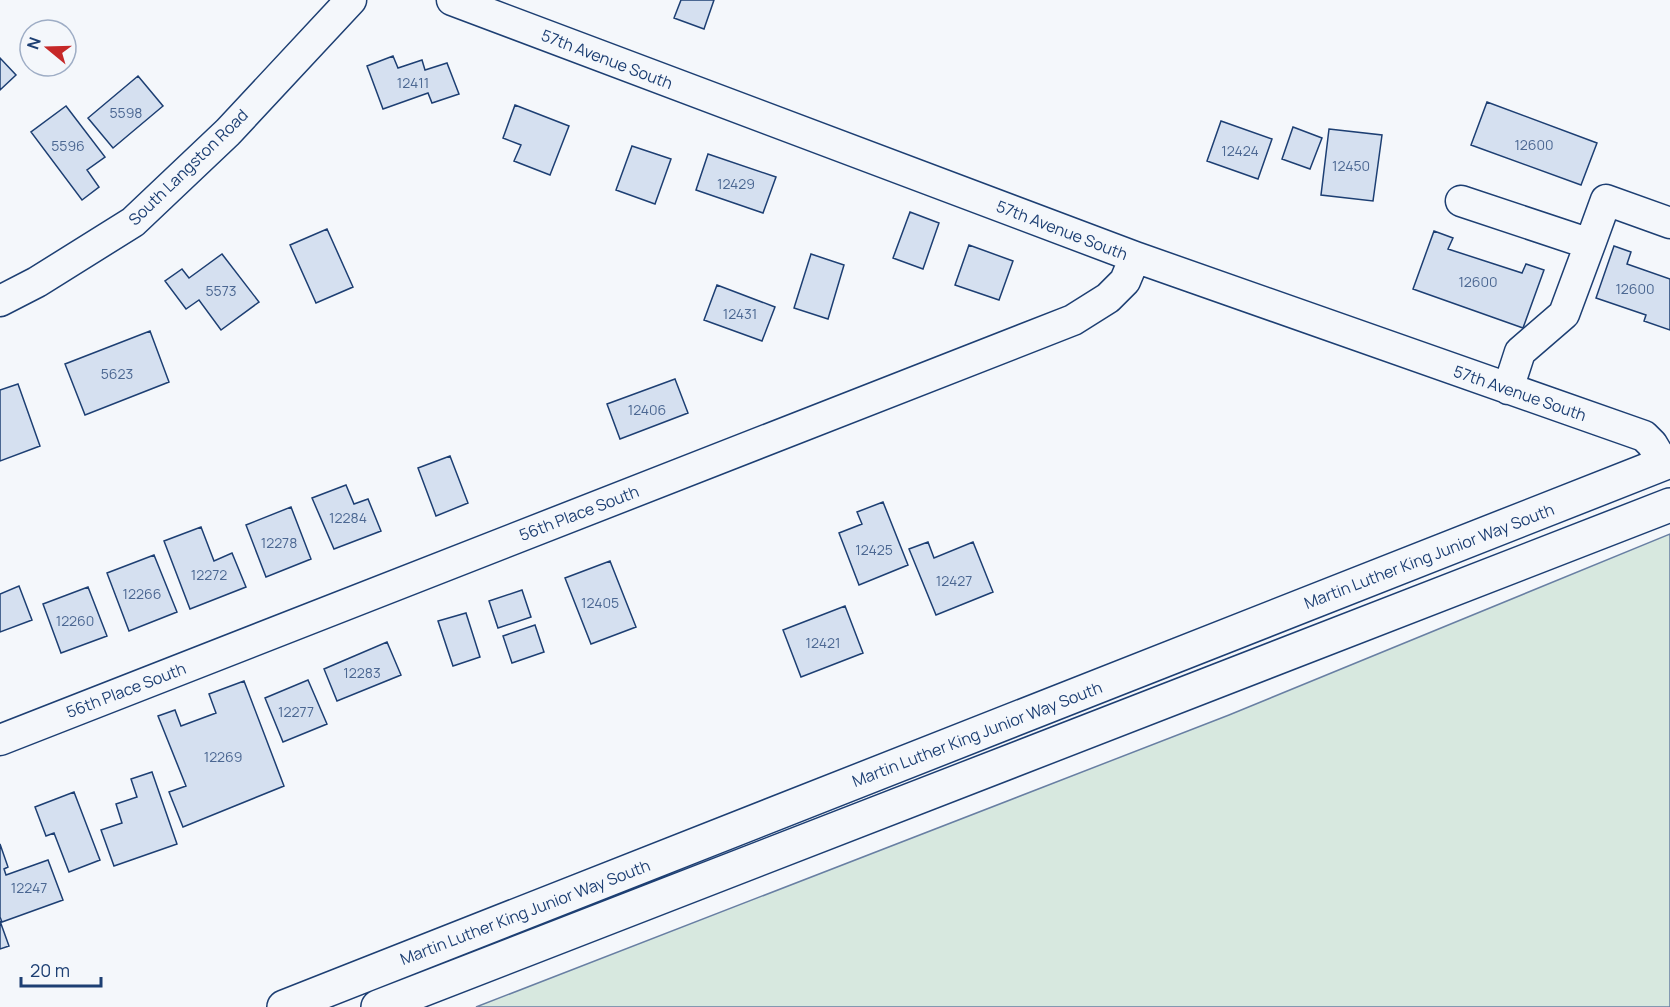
<svg xmlns="http://www.w3.org/2000/svg" width="1670" height="1007" font-family="Manrope,sans-serif">
  <style>
    .green { fill: #d7e8df; stroke: #687fa3; stroke-width: 1.5 }
    .building { fill: #d5e0f0; stroke: #1d3f73; stroke-width: 1.5 }
    .lines { fill: none; stroke-linecap: round; stroke-linejoin: round }
    .minor-casing { stroke: #1d3f73; stroke-width: 33 }
    .major-casing { stroke: #1d3f73; stroke-width: 36 }
    .minor { stroke: #f4f7fb; stroke-width: 30 }
    .major { stroke: #f4f7fb; stroke-width: 33 }
    .labels { text-anchor: middle; dominant-baseline: central; stroke-width: 4.5; stroke-linejoin: round; paint-order: stroke }
    .number-label { font-size: 14px; fill: #4b6792 }
    .street-label { font-size: 16px; fill: #1d3f73; stroke: #f4f7fb }
  </style>
  <rect width="100%" height="100%" fill="#f4f7fb"/>
  <path class="green" d="M1670 534V1007H476L1229 715Z"/>
  <path class="building" d="M681 0H714L704 29 674 18Z
    M393 56 398 68 422 60 425 70 447 63 459 94 432 103 428 93 383 109 367 66Z
    M0 58 16 75 0 90Z
    M138 76 163 106 113 148 88 118Z
    M1487 102 1597 143 1581 185 1471 145Z
    M515 105 569 126 550 175 514 161 521 145 503 138Z
    M66 106 105 157 87 170 99 187 82 200 31 132Z
    M1221 121 1272 139 1258 179 1207 161Z
    M1293 127 1322 138 1310 169 1282 159Z
    M1329 129 1382 135 1373 201 1321 195Z
    M632 146 671 159 655 204 616 190Z
    M708 154 776 177 763 213 696 190Z
    M910 212 939 223 923 269 893 258Z
    M327 229 353 287 316 303 290 245Z
    M1434 231 1453 238 1448 249 1522 273 1526 264 1544 270 1523 328 1413 289Z
    M969 245 1013 261 999 300 955 285Z
    M1614 246 1631 252 1627 264 1670 279V330L1644 321 1646 315 1596 298Z
    M222 254 259 302 221 330 199 300 186 309 165 281 182 269 189 278Z
    M811 254 844 265 828 319 794 308Z
    M717 285 775 307 762 341 704 320Z
    M150 331 169 382 85 415 65 364Z
    M675 379 688 413 620 439 607 404Z
    M18 384 40 446 0 461V390Z
    M450 456 468 503 436 516 418 468Z
    M346 485 354 504 368 499 381 531 334 549 312 498Z
    M883 502 908 565 859 585 839 533 862 524 857 512Z
    M291 507 311 559 266 577 246 525Z
    M201 527 214 561 232 553 246 587 190 609 164 541Z
    M928 542 934 558 973 542 993 592 936 615 909 549Z
    M154 555 177 612 129 631 107 573Z
    M610 561 636 627 591 644 565 578Z
    M19 586 32 620 0 632V594Z
    M88 587 107 636 61 653 43 604Z
    M522 590 531 617 498 628 489 601Z
    M845 606 863 653 801 677 783 630Z
    M466 613 480 657 453 666 438 621Z
    M535 625 544 652 512 663 503 636Z
    M387 642 401 675 337 701 324 669Z
    M308 680 327 724 283 742 265 698Z
    M244 681 284 786 183 827 169 792 186 786 158 716 175 710 181 726 216 713 209 694Z
    M152 772 177 844 114 866 101 830 122 823 116 804 137 797 131 779Z
    M74 792 100 860 69 872 54 833 46 836 35 807Z
    M0 844 8 867 4 869 6 875 48 860 63 900 2 922 0 917Z
    M0 921 9 946 0 949Z"/>
  <g class="lines">
    <defs>
      <path id="minor" d="M452 0 1135 257 1644 436 1652 444 1664 464
        M1461 201 1590 244 1564 314 1520 352 1508 389
        M1590 244 1606 200 1670 223
        M0 301 37 282 133 222 228 132 351 0
        M0 740 1073 320 1108 298 1125 281 1135 257"/>
      <path id="major" d="M284 1007 1670 461
        M378 1007 1670 505"/>
    </defs>
    <use href="#minor" class="minor-casing"/>
    <use href="#major" class="major-casing"/>
    <use href="#minor" class="minor"/>
    <use href="#major" class="major"/>
  </g>
  <g class="labels">
    <g class="number-label">
      <text x="413" y="82">12411</text>
      <text x="126" y="112">5598</text>
      <text x="1534" y="144">12600</text>
      <text x="68" y="145">5596</text>
      <text x="1240" y="150">12424</text>
      <text x="1351" y="165">12450</text>
      <text x="736" y="183">12429</text>
      <text x="1478" y="281">12600</text>
      <text x="1635" y="288">12600</text>
      <text x="221" y="290">5573</text>
      <text x="740" y="313">12431</text>
      <text x="117" y="373">5623</text>
      <text x="647" y="409">12406</text>
      <text x="348" y="517">12284</text>
      <text x="279" y="542">12278</text>
      <text x="874" y="549">12425</text>
      <text x="209" y="574">12272</text>
      <text x="954" y="580">12427</text>
      <text x="142" y="593">12266</text>
      <text x="600" y="602">12405</text>
      <text x="75" y="620">12260</text>
      <text x="823" y="642">12421</text>
      <text x="362" y="672">12283</text>
      <text x="296" y="711">12277</text>
      <text x="223" y="756">12269</text>
      <text x="29" y="887">12247</text>
    </g>
    <g class="street-label">
      <text transform="translate(607 59) rotate(21)">57th Avenue South</text>
      <text transform="translate(188 167) rotate(-44)">South Langston Road</text>
      <text transform="translate(1062 230) rotate(21)">57th Avenue South</text>
      <text transform="translate(1520 393) rotate(19)">57th Avenue South</text>
      <text transform="translate(579 513) rotate(-21)">56th Place South</text>
      <text transform="translate(1429 556) rotate(-21)">Martin Luther King Junior Way South</text>
      <text transform="translate(126 690) rotate(-21)">56th Place South</text>
      <text transform="translate(977 734) rotate(-21)">Martin Luther King Junior Way South</text>
      <text transform="translate(525 912) rotate(-21)">Martin Luther King Junior Way South</text>
    </g>
  </g>
  <g transform="translate(48 48) rotate(289)"><circle r="28" fill="#f4f7fb" stroke="#9eadc5" stroke-width="1.5"/>
  <path d="M0-4.5L10 22L0 15L-10 22Z" fill="#c62828"/>
  <text y="-9" font-size="16" font-weight="bold" text-anchor="middle" fill="#1d3f73">N</text>
  </g>
  <path d="M21 977v9h80v-9" fill="none" stroke="#1d3f73" stroke-width="3"/>
  <text x="30" y="977" font-size="18" fill="#1d3f73" stroke="#f4f7fb" stroke-width="4.5" paint-order="stroke">20 m</text>
</svg>
